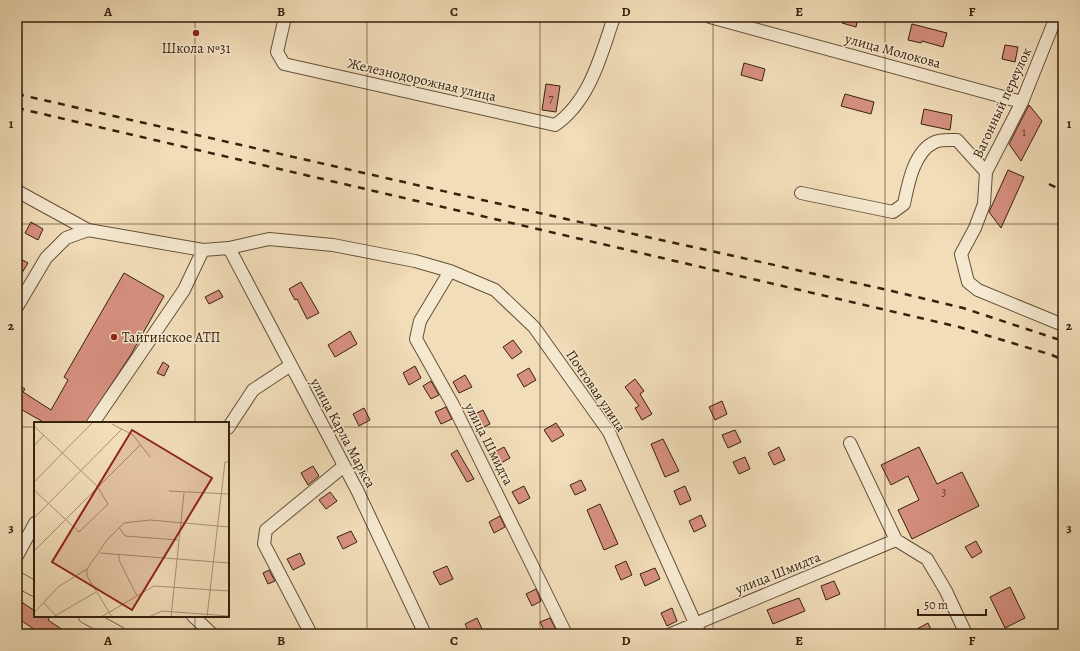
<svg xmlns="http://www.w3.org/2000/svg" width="1080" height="651" font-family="Alegreya,serif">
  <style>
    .building { fill: #d79080; stroke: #36210d }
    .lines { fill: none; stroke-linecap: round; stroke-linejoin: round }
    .minor-casing { stroke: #655038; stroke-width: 14 }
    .major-casing { stroke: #36210d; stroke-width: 16 }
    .minor { stroke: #f6e9d1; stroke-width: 12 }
    .major { stroke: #f1ddb8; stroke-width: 15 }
    .rail { stroke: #36210d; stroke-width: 2.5; stroke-dasharray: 7 7; stroke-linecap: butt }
    .grid { fill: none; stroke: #36210d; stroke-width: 1; stroke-opacity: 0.55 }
    .poi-dot { fill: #8f2418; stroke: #f6e9d1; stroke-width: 1.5 }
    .labels { text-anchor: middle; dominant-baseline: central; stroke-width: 3; stroke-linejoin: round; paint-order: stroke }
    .number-label { font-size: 12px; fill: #5e3d2a }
    .poi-label { font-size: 14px; fill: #36210d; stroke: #f6e9d1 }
    .street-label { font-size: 14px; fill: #36210d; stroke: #f6e9d1 }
    .inset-road { fill: none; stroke: #a69274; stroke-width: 1 }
    .view { fill: #8f2418; fill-opacity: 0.15; stroke: #8f2418; stroke-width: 2 }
    .inset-edge { fill: none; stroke: #36210d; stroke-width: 2 }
    .neatline { fill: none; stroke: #36210d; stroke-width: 1.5 }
    .grid-label { font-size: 13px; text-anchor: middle; font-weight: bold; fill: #36210d }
  </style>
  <rect width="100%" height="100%" fill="#f1ddb8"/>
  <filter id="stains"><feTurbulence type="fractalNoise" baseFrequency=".005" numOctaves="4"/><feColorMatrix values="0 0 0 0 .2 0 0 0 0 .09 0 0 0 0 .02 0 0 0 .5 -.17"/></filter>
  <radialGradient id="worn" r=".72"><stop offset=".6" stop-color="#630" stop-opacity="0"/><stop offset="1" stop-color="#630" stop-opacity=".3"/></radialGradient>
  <path class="building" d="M844 17H858L856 27 842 23Z
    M912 24 947 33 943 47 922 41 921 43 908 40Z
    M1005 45 1018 47 1015 62 1002 59Z
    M744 63 765 69 762 81 741 75Z
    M546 84 560 86 556 112 542 110Z
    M845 94 874 102 871 114 841 106Z
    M1029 105 1042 121 1021 161 1009 144Z
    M924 109 952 115 950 130 921 124Z
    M1008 170 1024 177 1001 228 989 212Z
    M31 222 43 229 38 240 25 233Z
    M17 257 28 263 17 281Z
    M124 273 164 296 130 356 86 423H45L17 407V384L25 389 23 392 51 410 68 380 64 377Z
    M301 282 319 313 307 319 297 299 295 300 289 289Z
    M219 290 223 297 209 304 205 297Z
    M350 331 357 344 335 357 328 345Z
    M513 340 522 352 512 359 503 347Z
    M163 362 169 366 164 376 157 373Z
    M415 366 421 378 409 385 403 373Z
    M529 368 536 380 524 387 517 375Z
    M465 375 472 387 459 393 453 382Z
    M635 379 644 391 640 394 652 414 642 420 635 408 639 406 625 387Z
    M431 381 439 395 431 399 423 386Z
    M722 401 727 414 715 420 709 407Z
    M446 407 452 419 441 424 435 412Z
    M364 408 370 420 359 426 353 414Z
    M483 410 490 424 478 430 471 416Z
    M556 423 564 435 552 442 544 430Z
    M735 430 741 442 728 448 722 435Z
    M663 439 679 471 665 477 651 444Z
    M504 447 510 458 499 464 493 453Z
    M779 447 785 460 774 465 768 453Z
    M919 447 937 484 962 472 979 506 912 539 898 510 919 500 908 476 891 485 881 465Z
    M457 450 474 479 467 482 451 454Z
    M745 457 750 469 739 474 733 462Z
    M313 466 319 476 308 485 301 473Z
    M581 480 586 490 575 495 570 485Z
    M524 486 530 498 519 504 512 492Z
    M685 486 691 500 680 505 674 491Z
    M330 492 337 501 326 509 319 500Z
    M600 504 618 544 604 550 587 510Z
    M701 515 706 526 694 532 689 521Z
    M500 516 505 527 494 533 489 522Z
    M351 531 357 542 343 549 337 537Z
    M976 541 982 552 972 558 965 547Z
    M300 553 305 564 293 570 287 559Z
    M626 561 632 575 621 580 615 566Z
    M447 566 453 579 440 585 433 572Z
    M655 568 660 579 645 586 640 574Z
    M269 570 275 581 268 584 263 573Z
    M834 581 840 594 826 600 821 586Z
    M1010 587 1025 618 1005 628 990 597Z
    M536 589 541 601 532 606 526 594Z
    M799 598 805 611 773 624 767 610Z
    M17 599 35 611V616H45L49 618 48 620 69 634H41L22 621 17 628Z
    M672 608 677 621 667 626 661 613Z
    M477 618 483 631 477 634H470L465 624Z
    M550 618 556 630 546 634 540 622Z
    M928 623 933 634H919L917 629Z"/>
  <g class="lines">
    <defs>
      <path id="minor" d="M285 17 277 52 284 64 555 125C590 101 601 55 614 17
        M710 17 1022 102
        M1056 17 1022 102 986 172 984 204 975 228 961 254 968 282 978 290 1063 325
        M17 191 88 230 203 250 229 248 269 239 333 245 415 261 450 271 495 290 534 327 609 432 700 634
        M801 193 893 212 904 204C908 184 914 151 935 142 941 139 950 140 957 140L986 172
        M229 248 357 490 425 634
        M450 271 420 321 416 339 453 405 566 634
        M17 307 46 258 66 238 88 230
        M93 423 184 290 203 250
        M228 428 253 390 291 365
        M850 443 896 540 927 559 946 591 966 634
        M17 556 35 523
        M193 616 212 634
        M311 634 264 544 266 530 344 466
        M671 634 896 540"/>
      <path id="major" d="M17 579 35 589
        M86 616 119 634"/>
    </defs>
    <use href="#minor" class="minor-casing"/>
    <use href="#major" class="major-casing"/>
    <use href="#minor" class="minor"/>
    <use href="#major" class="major"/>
    <path class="rail" d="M17 94 566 219 892 291 963 308 1063 341
      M17 108 959 327 1052 355 1063 360
      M1049 184 1063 191"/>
  </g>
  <path class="grid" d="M195 17V423M367 17V634M540 17V634M713 17V634M885 17V634M17 224H1063M17 427H35M228 427H1063M195 616V634"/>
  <g class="poi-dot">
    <circle cx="196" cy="33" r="4"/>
    <circle cx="114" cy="337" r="4"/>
  </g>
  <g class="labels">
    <g class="number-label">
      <text x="551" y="98">7</text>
      <text x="1024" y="132">1</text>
      <text x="944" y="492">3</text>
    </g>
    <g class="poi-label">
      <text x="196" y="48">Школа №31</text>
      <text x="122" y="337" text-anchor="start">Тайгинское АТП</text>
    </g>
    <g class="street-label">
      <text transform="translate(893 51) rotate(15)">улица Молокова</text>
      <text transform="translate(422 80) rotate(13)">Железнодорожная улица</text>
      <text transform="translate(1002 103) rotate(-65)">Вагонный переулок</text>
      <text transform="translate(596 391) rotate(56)">Почтовая улица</text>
      <text transform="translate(343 433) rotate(62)">улица Карла Маркса</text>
      <text transform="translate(489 444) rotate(63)">улица Шмидта</text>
      <text transform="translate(778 573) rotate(-22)">улица Шмидта</text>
    </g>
  </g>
  <g transform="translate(34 422)">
    <rect width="195" height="195" fill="#f1ddb8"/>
    <path class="inset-road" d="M78 2 99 13 116 35M0 4 63 64 74 82 45 110 0 68M0 24 10 13M0 60 59 0M135 69 195 72M0 96 88 7M85 105 91 114 144 118M0 129 106 23M66 131 195 141M85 132V138L103 174M53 147V154L78 195M10 181 23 195M0 191 24 165 53 147 73 118 90 101 116 98 195 105M19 195 62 170M67 195 120 164 195 169M115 195 128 189 195 194M137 195 150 71M173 195 191 40H195"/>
    <path class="view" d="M98 8 178 56 98 188 18 140Z"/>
    <rect width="195" height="195" class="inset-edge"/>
  </g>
  <rect width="1080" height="651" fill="none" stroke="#f1ddb8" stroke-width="44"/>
  <path d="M918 609v6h68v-6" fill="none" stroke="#36210d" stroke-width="2"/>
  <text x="924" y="609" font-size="12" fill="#36210d" stroke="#f6e9d1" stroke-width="3" paint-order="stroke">50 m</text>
  <rect x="22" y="22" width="1036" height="607" class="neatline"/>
  <g class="grid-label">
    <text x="108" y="16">A</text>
    <text x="281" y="16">B</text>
    <text x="454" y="16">C</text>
    <text x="626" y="16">D</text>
    <text x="799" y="16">E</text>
    <text x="972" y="16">F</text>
    <text x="11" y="128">1</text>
    <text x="1069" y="128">1</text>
    <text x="11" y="330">2</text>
    <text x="1069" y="330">2</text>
    <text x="11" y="532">3</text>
    <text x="1069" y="532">3</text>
    <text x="108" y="645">A</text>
    <text x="281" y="645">B</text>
    <text x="454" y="645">C</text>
    <text x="626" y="645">D</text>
    <text x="799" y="645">E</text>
    <text x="972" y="645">F</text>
  </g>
  <rect width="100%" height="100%" filter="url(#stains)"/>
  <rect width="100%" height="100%" fill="url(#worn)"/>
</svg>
